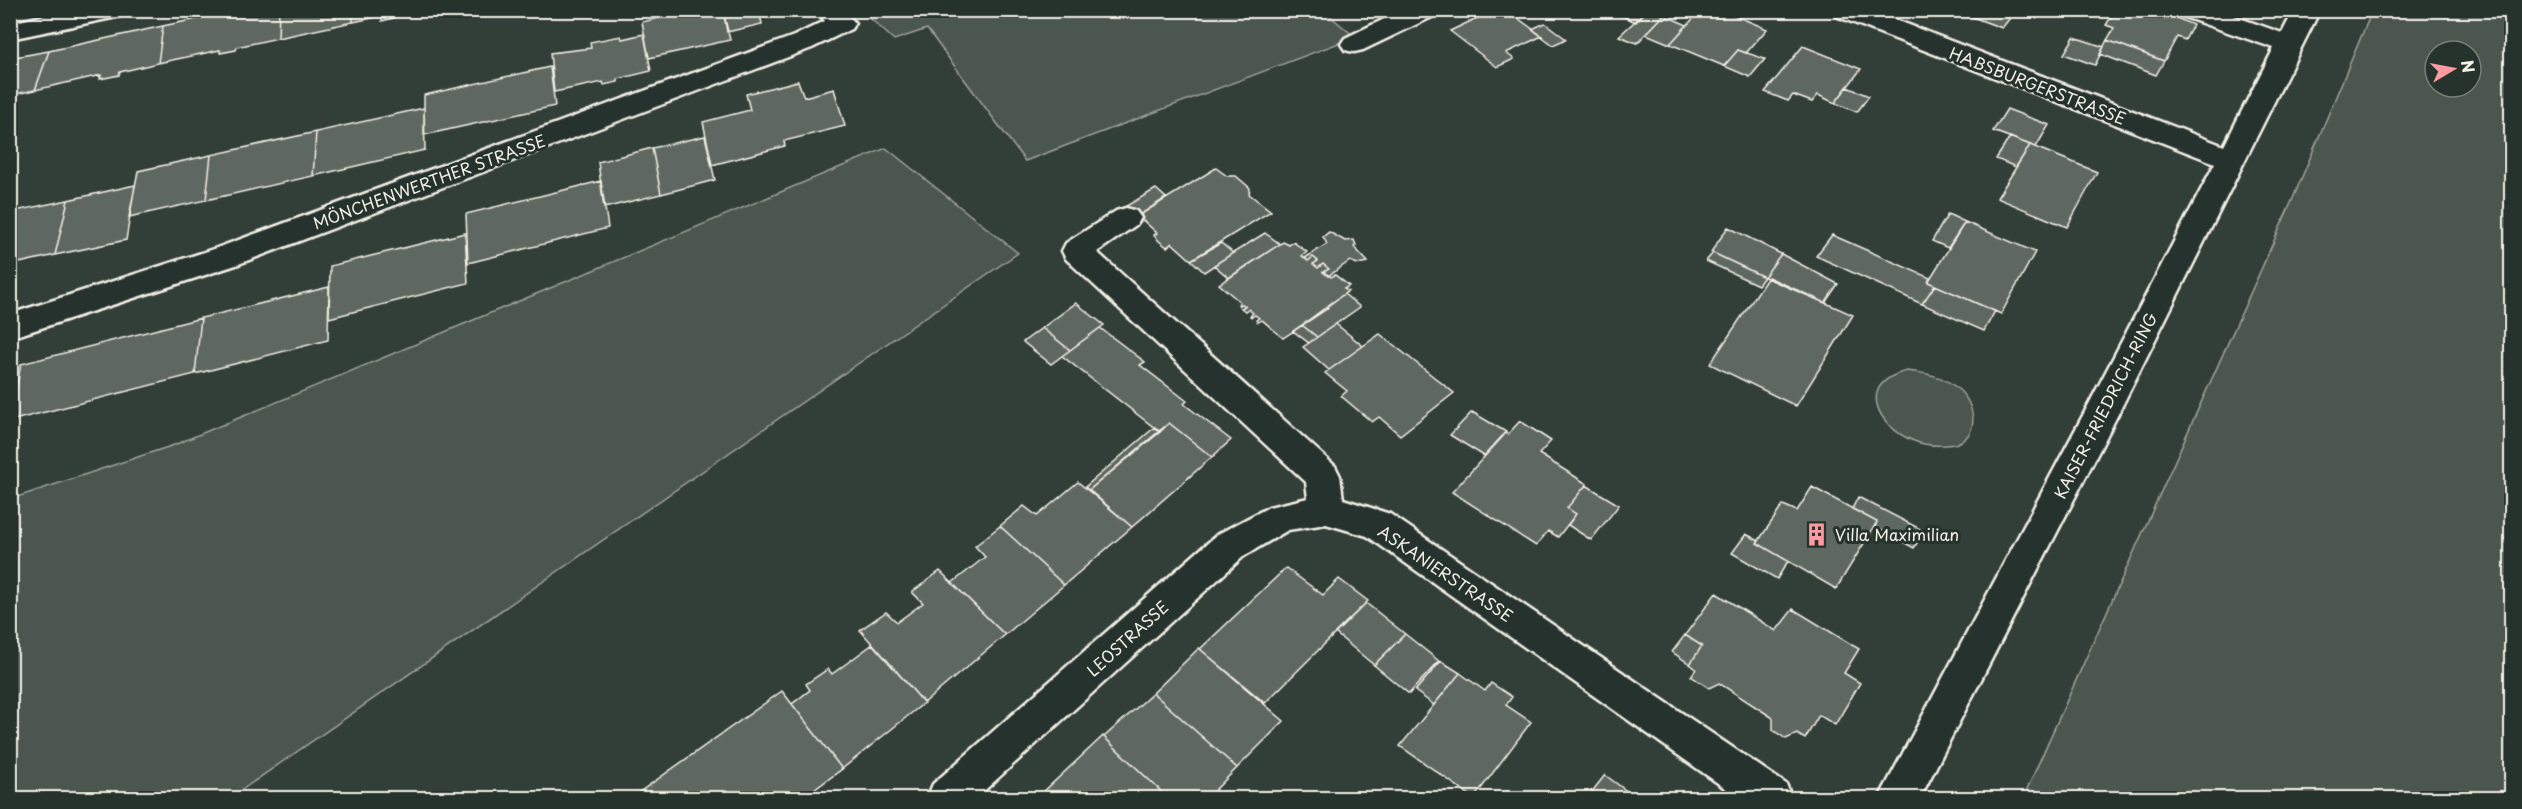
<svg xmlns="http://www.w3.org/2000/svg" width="2522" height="809" font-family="'Playpen Sans',sans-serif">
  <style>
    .green { fill: #4c564f; stroke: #a0a49c; stroke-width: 1.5; fill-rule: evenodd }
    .building { fill: #5f6861; stroke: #f4f1e8; stroke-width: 1.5 }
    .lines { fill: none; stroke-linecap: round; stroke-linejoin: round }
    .minor-casing { stroke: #f4f1e8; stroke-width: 5 }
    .minor { fill: #26332d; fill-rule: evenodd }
    .labels { text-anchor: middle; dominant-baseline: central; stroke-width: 6; stroke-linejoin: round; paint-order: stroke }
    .street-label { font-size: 16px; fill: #f4f1e8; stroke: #26332d }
    .poi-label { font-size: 16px; fill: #f4f1e8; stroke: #26332d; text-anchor: start }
  </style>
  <rect width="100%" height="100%" fill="#323e38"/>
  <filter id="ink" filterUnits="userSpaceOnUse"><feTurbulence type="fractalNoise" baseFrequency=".0167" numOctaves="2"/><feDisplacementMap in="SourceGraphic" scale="12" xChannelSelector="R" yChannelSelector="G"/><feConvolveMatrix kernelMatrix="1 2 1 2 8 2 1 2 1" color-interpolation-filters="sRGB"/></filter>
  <g filter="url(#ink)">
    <path class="green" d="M862 11H1324L1355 37 1025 161 927 29 894 40Z
      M2372 11H2511V798H2023L2291 203ZM2435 51H2471V87H2435Z
      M886 148 1018 253 230 798H11V499L174 445Z
      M1907 371C1926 373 1944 376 1958 389 1979 407 1980 444 1946 445 1935 446 1924 445 1914 441 1877 427 1855 383 1907 371Z"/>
    <path class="building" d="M240 10H279L278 38 237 47 236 50 220 53V50L158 63 163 26Z
      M279 10H353V22L278 38Z
      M353 10H405L394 13V18L382 21V16L353 22Z
      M693 10H723L730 40 649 58 642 22Z
      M723 10H759L762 24 727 32Z
      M1494 10H1507L1542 36 1506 53 1514 59 1497 67 1450 31Z
      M1608 10H1647L1636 22Z
      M1647 10 1664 15 1637 43 1619 36Z
      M1701 10H1729V13L1767 29 1746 53 1738 50 1724 66 1670 44Z
      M1960 10H2013V14L2002 28 1959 12Z
      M2115 10H2158L2193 25 2185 40 2177 37 2164 61 2107 40 2114 28 2106 25Z
      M1664 15 1687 25 1670 44 1646 34Z
      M1545 23 1566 39 1553 45 1532 29Z
      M163 26 158 63 120 72 119 75 100 79 101 75 35 90 49 51Z
      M644 34 651 71 618 79V82L604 85 603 82 554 92 550 53 591 48 590 42 621 36 622 39Z
      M2074 37 2104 47 2095 65 2064 54Z
      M2107 40 2164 61 2156 75 2100 54Z
      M1803 46 1861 69 1835 103 1818 95 1812 102 1793 95 1788 101 1765 92Z
      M1738 50 1765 59 1750 77 1724 66Z
      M49 51 35 90 10 95V58Z
      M550 67 555 106 424 135V95Z
      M798 81 804 97 834 89 845 126 784 141 785 146 712 165 703 122 750 110 746 94Z
      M1847 87 1869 96 1857 112 1835 103Z
      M424 108 425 150 313 176 316 132Z
      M2007 109 2049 125 2036 147 1993 131Z
      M316 132 313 176 206 200 211 155Z
      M705 136 715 180 661 194 652 148Z
      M2010 137 2030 145 2016 167 1996 159Z
      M2030 145 2097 172 2067 227 1997 198Z
      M652 148 661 194 604 208 598 162Z
      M211 155 206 200 129 217 138 171Z
      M1216 168 1227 176H1236L1250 188 1249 194 1271 211 1191 260 1172 243 1167 247 1159 241 1154 235 1157 233 1138 216Z
      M601 181 608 228 468 263 466 214Z
      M135 185 126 240 55 255 68 200Z
      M1156 189 1166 198 1138 216 1126 206Z
      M68 200 55 255 10 265V212Z
      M1948 214 1965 222 1948 248 1932 241Z
      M1965 222 2035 252 2001 314 1928 282Z
      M1728 227 1781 254 1764 277 1711 252Z
      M1329 232 1345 241 1354 240 1356 245 1354 247 1368 262 1357 264 1350 261 1328 276 1323 272 1329 269 1323 264 1318 268 1313 264 1318 261 1313 257 1308 261 1305 258 1327 244 1323 237Z
      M465 233 468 283 329 318 330 266Z
      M1265 233 1280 244 1229 278 1214 265Z
      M1832 235 1930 278 1928 282 1935 285 1922 304 1816 256Z
      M1283 242 1289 245 1293 242 1307 252 1302 256 1308 261 1313 257 1318 261 1313 264 1318 268 1323 264 1329 269 1323 272 1331 277 1335 275 1349 286 1344 289 1348 291 1326 307 1328 308 1283 338 1262 320 1258 322 1256 320 1259 318 1255 315 1252 317 1250 316 1253 313 1248 309 1245 311 1241 308 1245 306 1242 304 1239 306 1238 304 1240 302 1219 284Z
      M1221 243 1233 253 1204 272 1191 260Z
      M1713 253 1764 277 1758 285 1706 261Z
      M1781 254 1838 284 1825 303 1764 277Z
      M1768 277 1853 315 1796 406 1710 364Z
      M1935 285 1995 311 1984 331 1922 304Z
      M329 287 328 340 195 374 201 318Z
      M1344 294 1360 307 1317 337 1302 325Z
      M1076 303 1104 325 1070 350 1042 328Z
      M201 318 195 374 10 421 21 364Z
      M1336 324 1363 346 1329 370 1303 347Z
      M1302 325 1317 337 1309 343 1293 331Z
      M1042 328 1070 350 1051 364 1023 342Z
      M1100 328 1145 362 1140 365 1187 401 1184 404 1231 440 1212 457 1169 423 1160 432 1062 356Z
      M1380 334 1454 393 1400 435 1379 417 1372 422 1341 396 1347 391 1325 373Z
      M1472 412 1506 432 1484 456 1450 435Z
      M1520 421 1551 441 1539 454 1587 484 1567 508 1576 514 1558 537 1548 531 1536 546 1452 492 1506 433 1508 434Z
      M1169 423 1212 457 1132 527 1089 490Z
      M1155 427 1160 432 1089 490 1085 487Z
      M1078 482 1132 527 1064 585 1000 526 1024 506 1037 516Z
      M1586 485 1619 505 1591 540 1568 525 1576 514 1567 508Z
      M1812 487 1877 522 1836 589 1757 543 1783 505 1797 511Z
      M1858 497 1924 531 1914 548 1875 527 1877 522 1852 509Z
      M1000 526 1064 585 1005 635 952 583 985 557 975 546Z
      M1746 534 1759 541 1757 543 1788 561 1777 579 1732 553Z
      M1286 568 1323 595 1339 579 1368 601 1265 703 1200 649Z
      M940 571 1005 635 924 703 860 630 886 612 897 622 923 603 912 592Z
      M1716 593 1776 631 1793 609 1859 649 1844 673 1860 683 1835 725 1819 715 1805 739 1797 734 1786 739 1773 730V718L1719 683 1709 688 1691 676 1696 669 1690 664 1702 646 1685 635Z
      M1366 603 1405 634 1374 665 1335 633Z
      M1405 634 1439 661 1409 694 1374 665Z
      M1685 635 1702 646 1690 664 1672 652Z
      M873 644 924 703 842 769 792 704 810 690 806 684 828 669 832 674Z
      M1199 648 1284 721 1237 768 1153 693Z
      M1441 661 1460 673 1434 705 1415 691Z
      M1460 673 1485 691 1491 683 1512 697 1506 705 1531 722 1474 798 1400 746Z
      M782 691 842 769 803 798H631Z
      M1153 693 1237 768 1207 798H1168L1104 737Z
      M1103 736 1104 737 1168 798H1044L1040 795Z
      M1605 775 1636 798H1587Z"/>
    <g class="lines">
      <defs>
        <path id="minor" d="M71 10H124L121 16 112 18 10 39V23Z
          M816 10H844L855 23 851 29 812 48 236 265 10 338V314L214 249 794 36 825 21Z
          M1403 10H1437L1434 16 1363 50 1354 52 1345 50 1341 44 1345 38Z
          M1833 10H1870L2224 146 2274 48 2181 16 2178 10H2217L2282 33 2294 10H2320L2118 414 1920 798H1879L2088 406 2215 163 1836 16Z
          M1126 208 1136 211 1141 218 1136 225 1097 252 1335 466 1340 476 1343 499 1390 514 1786 784 1792 798H1739L1367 536 1326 524 1288 530 1244 556 976 798H927L933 784 1218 534 1269 507 1308 498 1306 482 1066 259 1062 251 1066 243 1116 211Z"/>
      </defs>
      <use href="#minor" class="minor-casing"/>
      <use href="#minor" class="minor"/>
    </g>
  </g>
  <defs>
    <symbol id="building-bare" viewBox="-9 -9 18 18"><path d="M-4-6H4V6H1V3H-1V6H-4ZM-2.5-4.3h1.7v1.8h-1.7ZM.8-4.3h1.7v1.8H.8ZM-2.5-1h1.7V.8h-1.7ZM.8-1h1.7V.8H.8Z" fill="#ff9aa2" stroke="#26332d" stroke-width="2.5" paint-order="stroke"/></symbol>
  </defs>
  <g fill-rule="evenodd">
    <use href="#building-bare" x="1800" y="518" width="33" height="33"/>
  </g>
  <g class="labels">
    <g class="street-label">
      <text transform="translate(2038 85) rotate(21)">HABSBURGERSTRASSE</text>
      <text transform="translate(429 181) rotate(-20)">MÖNCHENWERTHER STRASSE</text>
      <text transform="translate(2105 405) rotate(-63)">KAISER-FRIEDRICH-RING</text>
      <text transform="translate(1446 573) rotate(34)">ASKANIERSTRASSE</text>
      <text transform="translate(1127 638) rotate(-42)">LEOSTRASSE</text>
    </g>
    <g class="poi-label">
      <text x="1835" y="534">Villa Maximilian</text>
    </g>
  </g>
  <rect width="2522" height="809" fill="none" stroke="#26332d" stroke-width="36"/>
  <rect x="18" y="18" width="2486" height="773" fill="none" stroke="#f4f1e8" stroke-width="2" filter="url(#ink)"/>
  <g transform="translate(2453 69) rotate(80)"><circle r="28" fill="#26332d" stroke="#787f78" stroke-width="1.5"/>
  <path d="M0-4.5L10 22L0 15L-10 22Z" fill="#ff9aa2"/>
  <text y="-9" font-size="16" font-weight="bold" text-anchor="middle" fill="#f4f1e8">N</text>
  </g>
</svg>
